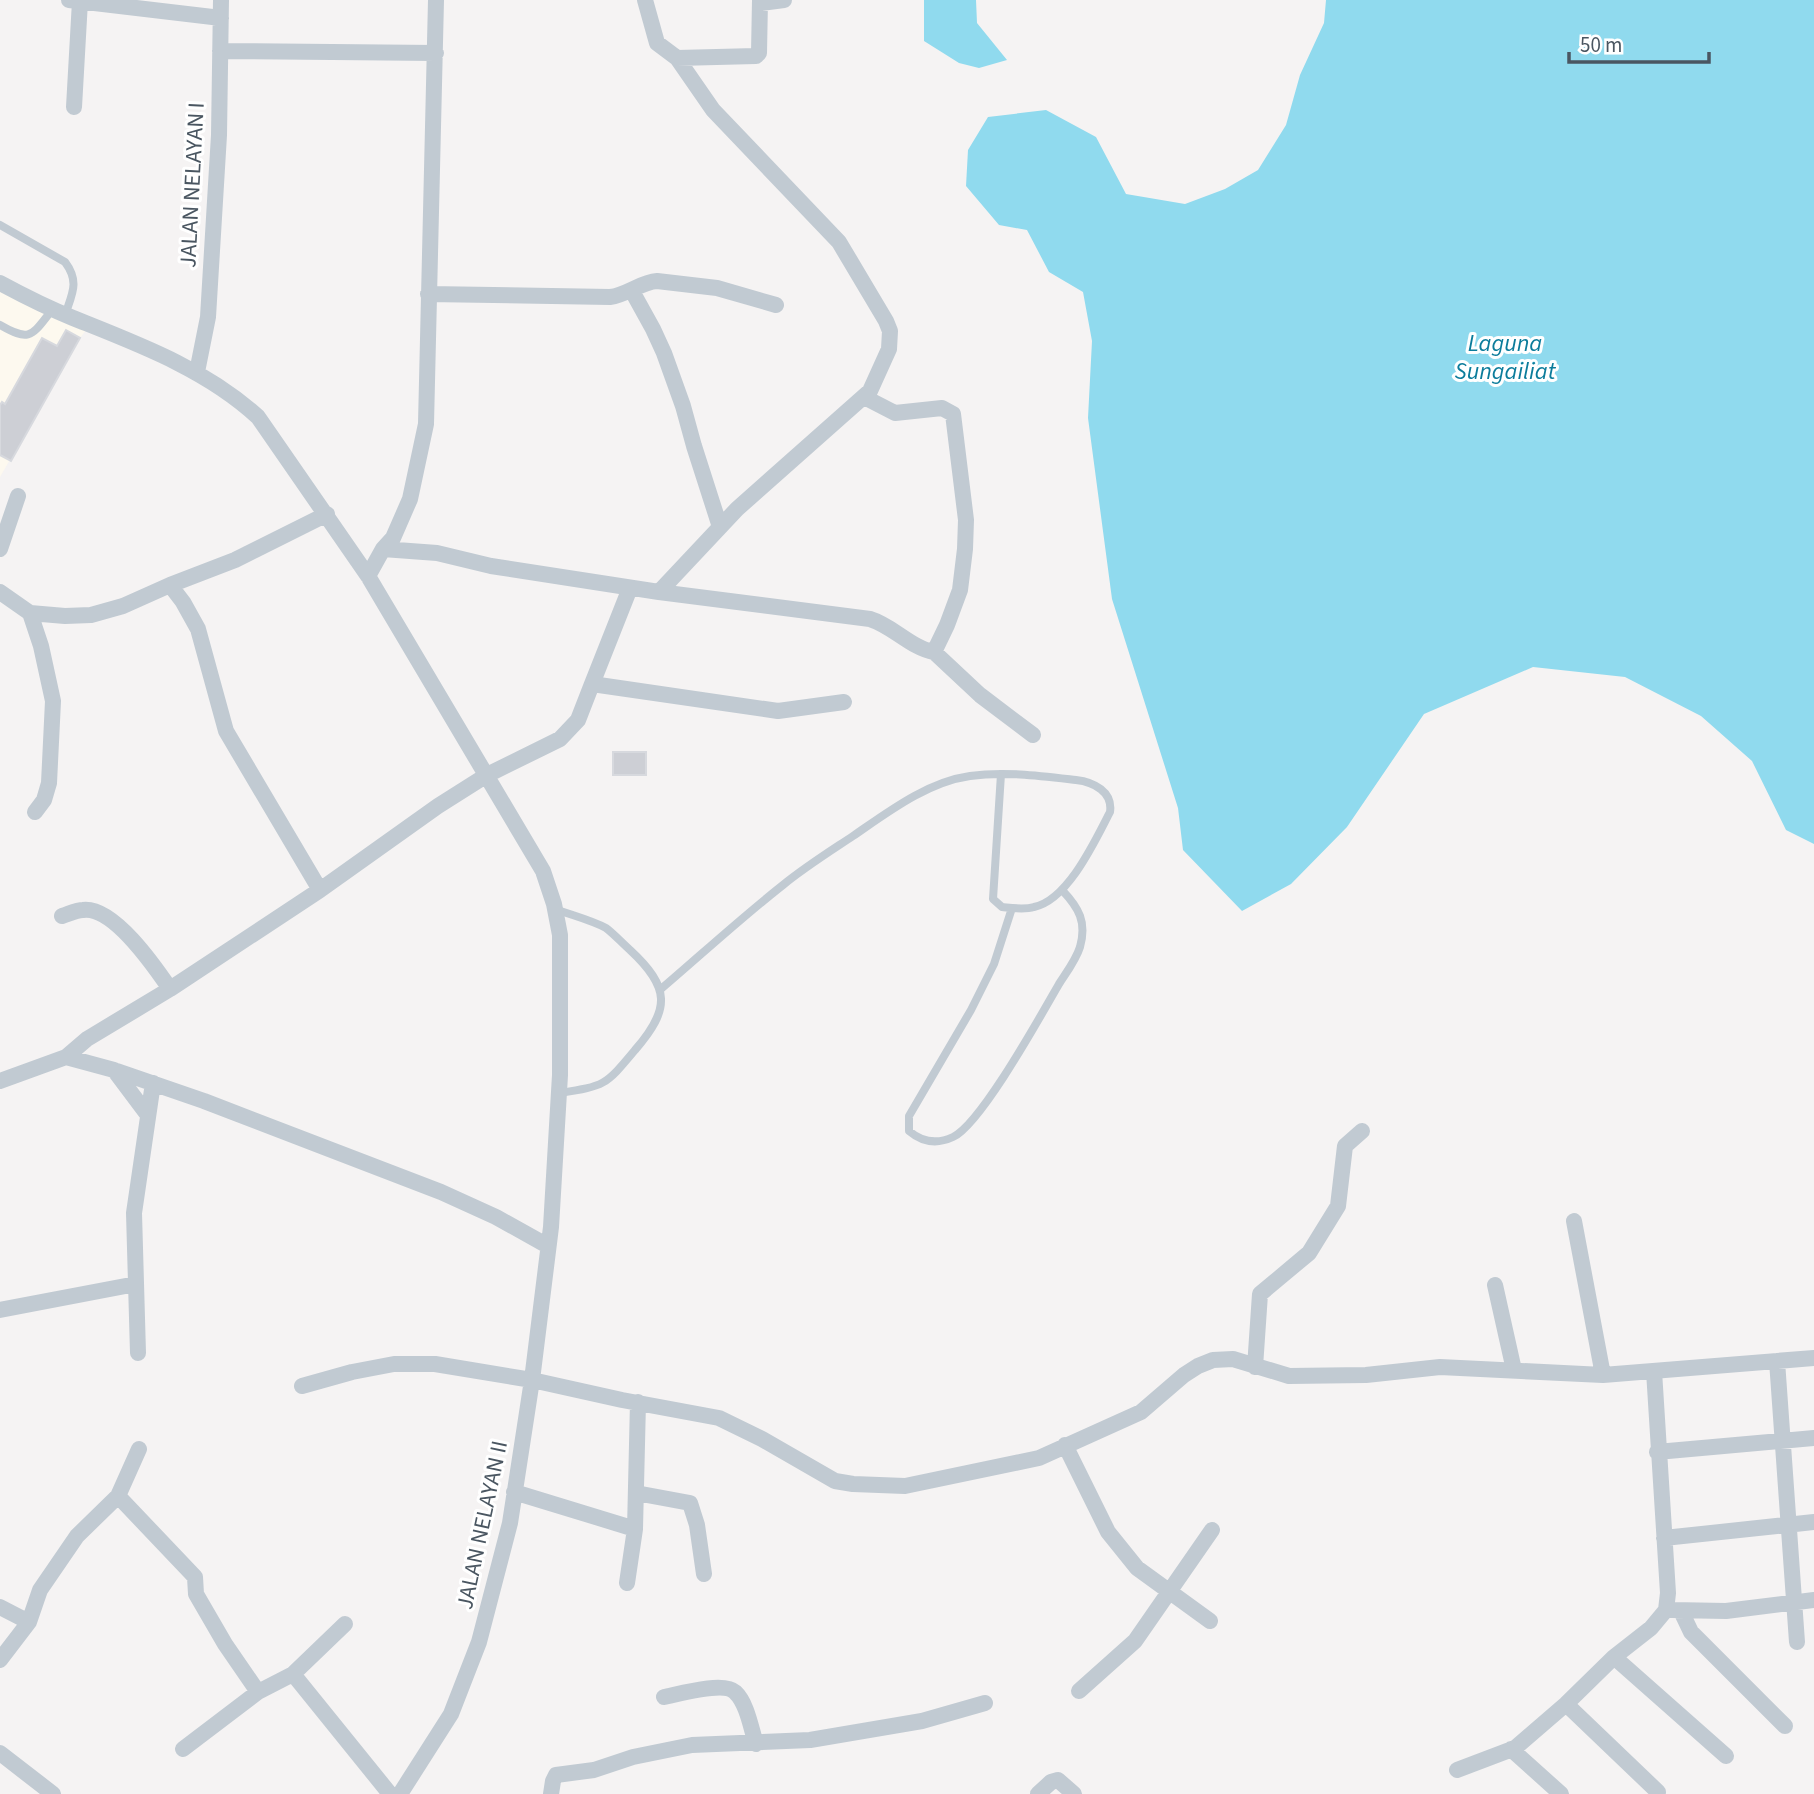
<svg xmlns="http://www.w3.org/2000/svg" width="1814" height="1794" font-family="'Source Sans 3',sans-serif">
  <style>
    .commercial { fill: #fdf9ef }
    .water { fill: #90daee }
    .building { fill: #cdcfd5; stroke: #d7d9de; stroke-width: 2 }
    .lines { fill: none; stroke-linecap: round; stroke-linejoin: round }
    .service { stroke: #c1cad2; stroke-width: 8 }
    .minor { stroke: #c1cad2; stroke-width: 16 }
    .labels { text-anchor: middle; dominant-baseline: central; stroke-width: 6; stroke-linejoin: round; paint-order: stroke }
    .street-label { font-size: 23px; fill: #4a5661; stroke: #fff }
    .water-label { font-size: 24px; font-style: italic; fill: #0c7c9b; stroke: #fff }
  </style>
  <rect width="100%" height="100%" fill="#f5f3f3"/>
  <path class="commercial" d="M0 283 90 325 80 338 0 477Z"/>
  <path class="water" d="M924 0H976L977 23 1007 60 979 68 959 63 924 41Z
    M1326 0H1814V844L1786 830 1752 761 1701 716 1625 677 1533 667 1424 714 1347 827 1291 884 1242 911 1183 850 1178 808 1112 599 1088 418 1092 341 1083 292 1049 272 1027 230 999 225 966 186 968 150 988 117 1046 110 1096 137 1126 194 1185 204 1225 189 1258 170 1286 125 1300 75 1324 23Z"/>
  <path class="building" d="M66 330 80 338 11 461 0 455V405L2 402 5 404 42 338 57 346Z
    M613 752H646V775H613Z"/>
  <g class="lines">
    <path class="service" d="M0 225 65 262C80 282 72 294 65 315
      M0 325C31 343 32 335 52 310
      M1012 908 994 964 971 1010 909 1116V1131C922 1142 936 1145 953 1137 981 1124 1041 1015 1059 984 1066 973 1076 960 1080 947 1087 922 1079 908 1062 890
      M555 909C571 915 591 920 606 928 614 934 622 943 630 950 670 987 671 1009 635 1050 605 1086 605 1086 559 1093
      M661 989C702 954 741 918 783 885 805 867 829 852 853 836 888 812 927 782 970 776 1005 771 1042 776 1076 780 1094 782 1113 792 1110 812 1095 841 1068 900 1034 907 1024 910 1012 908 1002 907L993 899 1001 774"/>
    <path class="minor" d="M69 0 221 18
      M645 0 657 43 677 58 713 110 839 242 886 321 890 331 889 349 870 391 737 509 659 592
      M761 3 784 0
      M220 51 436 53
      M677 58 756 56 759 53 760 0
      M74 107 80 1
      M0 283C24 296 48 308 73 318 138 344 206 369 258 417L368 576 543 871 554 904 560 935V1075L551 1227 532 1380 510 1523 479 1642 451 1714 400 1794
      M632 291 653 329 664 353 683 406 694 446 720 527
      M428 294 610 297C627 295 641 282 657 281L717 288 776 305
      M197 372 208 317 219 135 221 0
      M0 549 18 496
      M383 549 437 553 491 566 659 592 870 619C893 626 911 648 934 652L947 625 960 590 965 549 966 520 953 414 942 408 895 413 864 397
      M368 576 383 549 393 538 410 499 426 424 436 0
      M170 585 183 602 198 629 226 731 320 890
      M0 592 30 613 65 616 91 615 123 606 170 585 235 560 327 514
      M30 613 41 646 53 701 49 783 44 800 35 812
      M934 652 980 695 1033 735
      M592 684 630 588
      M62 916C69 914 76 910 83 910 113 906 155 967 170 989
      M66 1057 114 1070 204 1101 441 1192 496 1217 548 1246
      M114 1070 147 1114
      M0 1081 66 1057 87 1039 170 989 320 890 438 806 487 775 560 739 578 720 592 684 778 711 844 702
      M1574 1221 1603 1375
      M1495 1285 1514 1370
      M0 1310 136 1284
      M138 1353 134 1213 153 1083
      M1777 1361 1797 1642
      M1255 1367 1260 1294 1309 1253 1338 1206 1345 1146 1362 1131
      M302 1386 352 1372 394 1364H435L532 1380 622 1400 719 1418 762 1439 835 1481 853 1484 905 1486 1039 1458 1141 1412 1184 1375 1198 1366 1213 1360 1233 1359 1289 1376 1366 1375 1440 1367 1603 1375 1814 1358
      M1065 1445 1108 1532 1137 1568 1210 1621
      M1657 1452 1814 1438
      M514 1492 635 1529
      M636 1493 690 1503 697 1525 704 1574
      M118 1496 139 1449
      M1664 1538 1814 1522
      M627 1583 635 1529 638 1402
      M0 1607 29 1622
      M1672 1610 1726 1611 1814 1600
      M1681 1611 1691 1632 1785 1726
      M345 1624 293 1674 390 1794
      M1614 1657 1726 1756
      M0 1660 29 1622 40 1590 77 1536 118 1496 195 1577 196 1594 225 1644 258 1692 293 1674
      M1079 1691 1135 1641 1212 1530
      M664 1697C679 1694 724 1681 735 1692 747 1703 751 1728 756 1744
      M1566 1704 1658 1792
      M183 1749 258 1692
      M1511 1749 1561 1794
      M0 1753 53 1794
      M1457 1770 1515 1748 1566 1704 1614 1657 1651 1628 1666 1610 1668 1593 1654 1371
      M551 1794 553 1781 556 1775 594 1770 633 1757 692 1745 810 1740 922 1721 985 1703
      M1038 1794 1051 1782 1058 1780 1074 1794"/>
  </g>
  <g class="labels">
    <g class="street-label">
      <text transform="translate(192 185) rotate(-87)">JALAN NELAYAN I</text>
      <text transform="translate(482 1525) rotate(-78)">JALAN NELAYAN II</text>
    </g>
    <g class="water-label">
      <text x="1505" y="343">Laguna<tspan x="1505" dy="28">Sungailiat</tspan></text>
    </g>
  </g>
  <path d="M1569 52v10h140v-10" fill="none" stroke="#4a5661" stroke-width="3.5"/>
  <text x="1580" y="52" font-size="21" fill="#4a5661" stroke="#ffffff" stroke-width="5" paint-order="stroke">50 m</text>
</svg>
